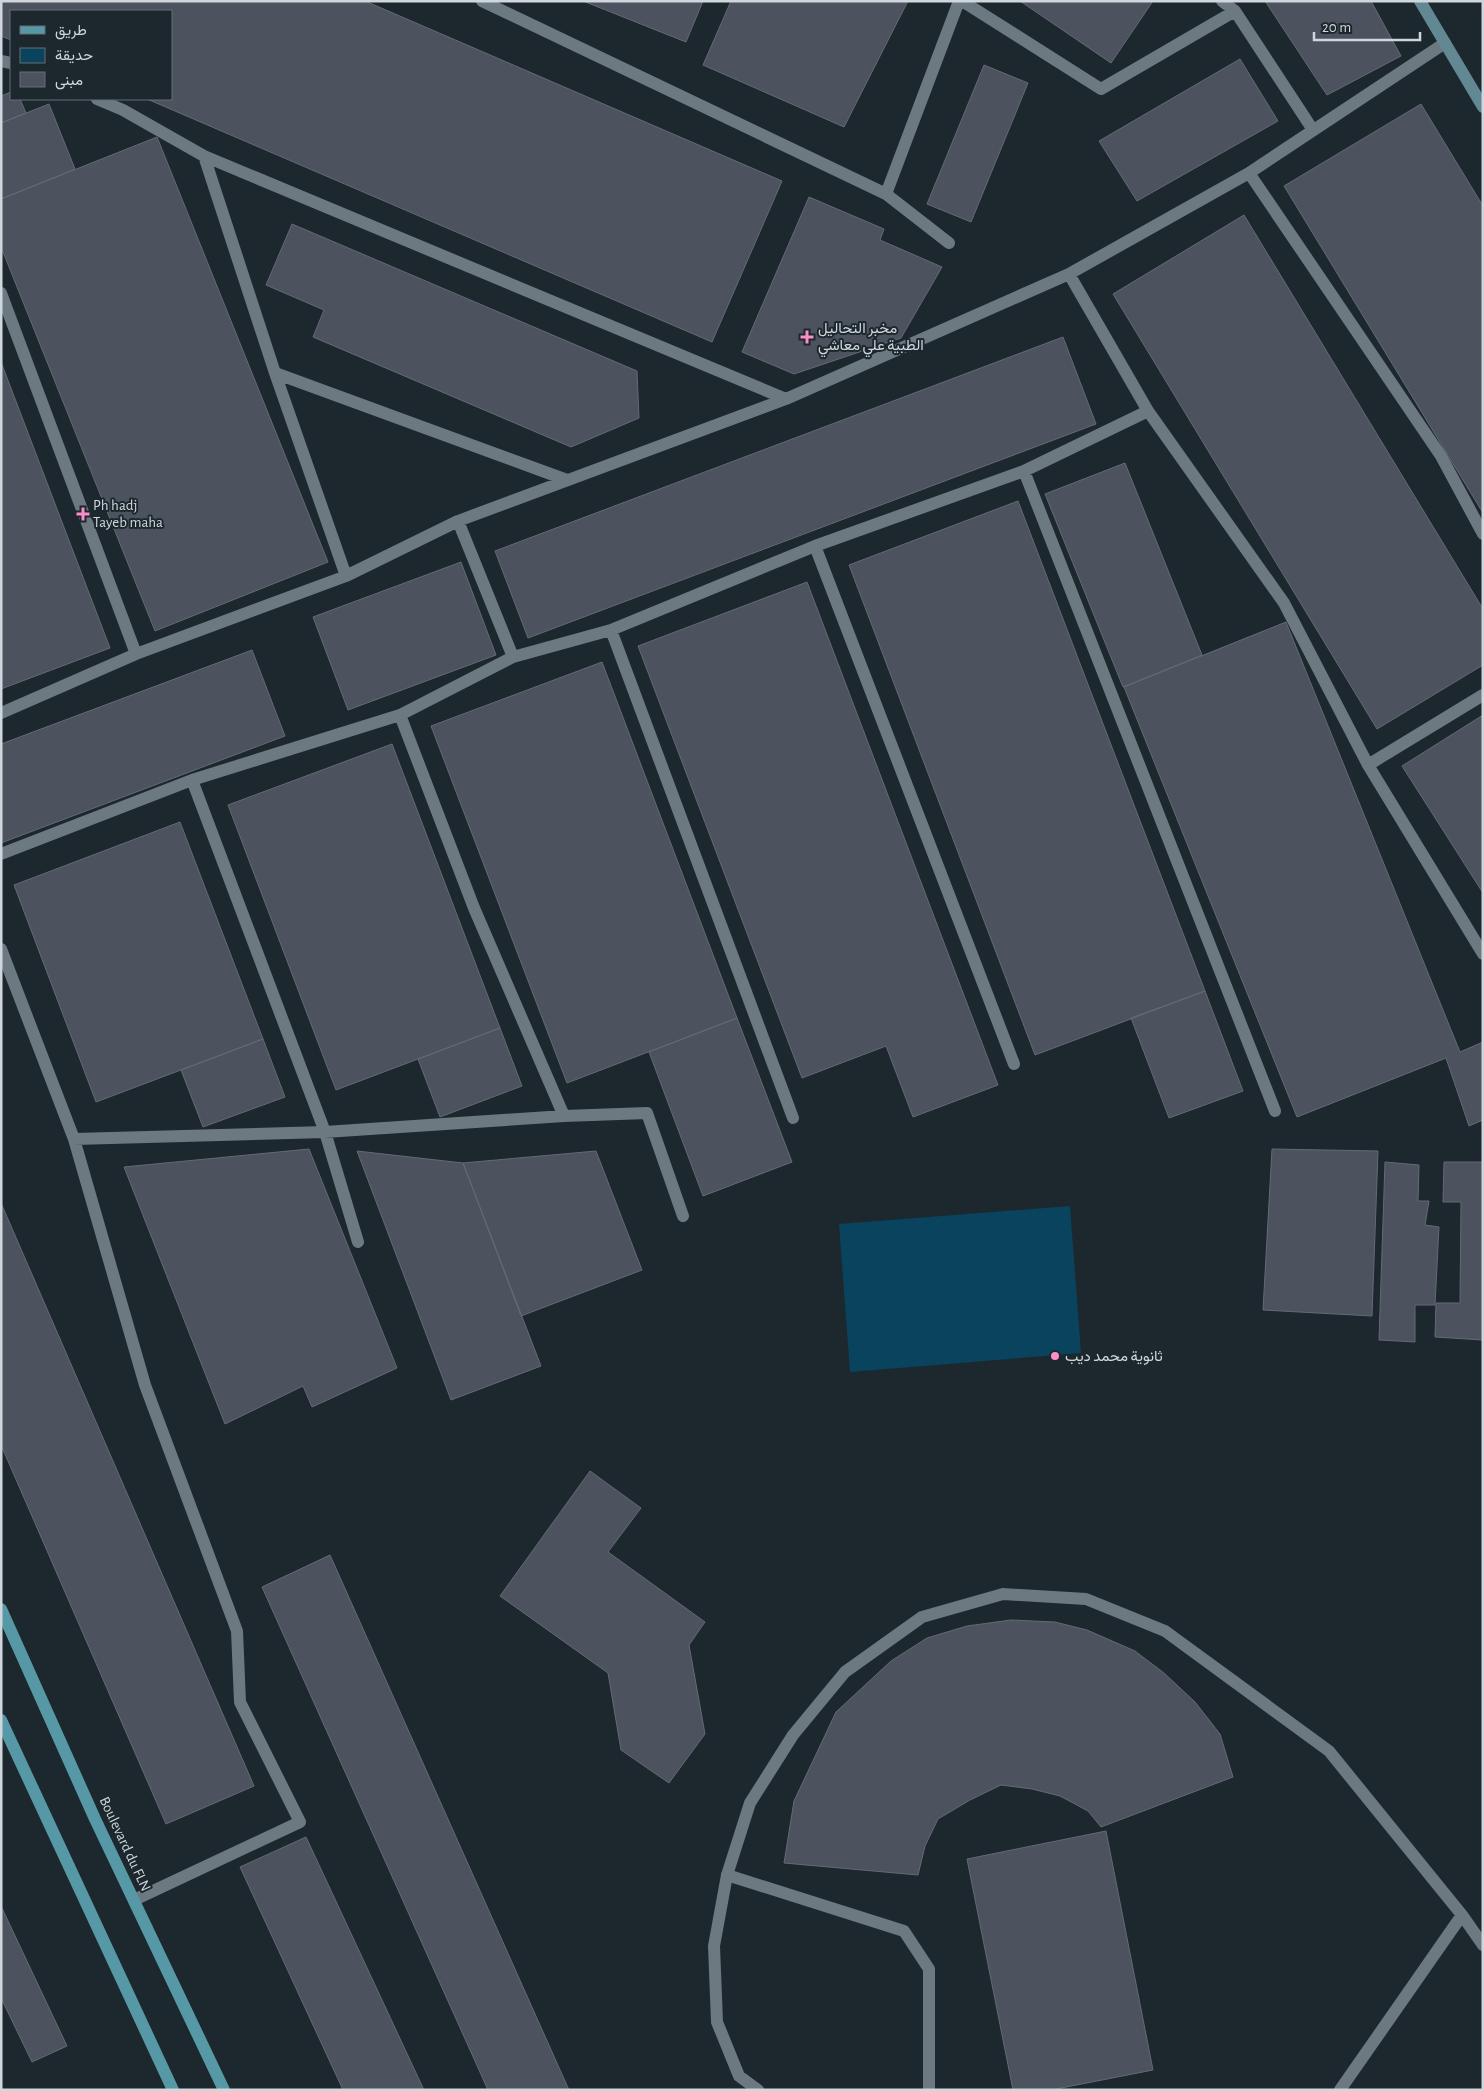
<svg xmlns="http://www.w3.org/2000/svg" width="1484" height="2091" font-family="'Alegreya Sans',Vazirmatn,sans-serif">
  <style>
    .green { fill: #09435d }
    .building { fill: #4c535e; stroke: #636a76 }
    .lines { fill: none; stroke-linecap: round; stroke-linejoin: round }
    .lane { stroke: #6c7981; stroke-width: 12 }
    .street { stroke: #6c7981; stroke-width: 12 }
    .secondary { stroke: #618893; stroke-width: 12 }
    .primary { stroke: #5698a6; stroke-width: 12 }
    .poi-dot { fill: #fa8fc8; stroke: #1c282e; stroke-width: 2 }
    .labels { text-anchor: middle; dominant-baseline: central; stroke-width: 4; stroke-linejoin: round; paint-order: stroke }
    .poi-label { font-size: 15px; fill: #d0d7dc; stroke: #1c282e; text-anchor: start }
    .street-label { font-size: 15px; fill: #d0d7dc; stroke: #1c282e }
  </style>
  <rect width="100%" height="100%" fill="#1c282e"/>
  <path class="green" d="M1070 1206 1081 1353 850 1372 839 1224Z"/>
  <path class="building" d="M1 1H365L782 181 712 342 147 99H171V11H11V40L1 36Z
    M583 1H703L686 42Z
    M731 1H908L844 127 703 65Z
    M1020 1H1153L1111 63Z
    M1265 1H1371L1401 56 1327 95Z
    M1240 59 1278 121 1137 201 1099 141Z
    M984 65 1028 83 971 222 927 204Z
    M11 92V99H20L26 113 1 123V96Z
    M49 104 75 169 1 199V123Z
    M1421 104 1483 206V513L1284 186Z
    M157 137 328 562 155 631 1 247V199Z
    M809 197 884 229 880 240 942 267 901 338 794 374 742 352Z
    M1244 215 1483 609V665L1377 729 1113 294Z
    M292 224 637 371 639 418 571 447 313 337 324 310 266 285Z
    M1063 337 1096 424 528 638 495 551Z
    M1 362 110 648 1 689Z
    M1125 463 1202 655 1123 687 1045 494Z
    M1018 501 1205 991 1035 1055 849 565Z
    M461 562 496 655 348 710 313 617Z
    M807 582 998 1085 913 1117 886 1046 802 1078 638 646Z
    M1286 622 1460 1052 1483 1042V1120L1469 1126 1446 1058 1297 1117 1124 687Z
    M252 650 285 736 1 843V744Z
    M602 662 737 1018 567 1083 431 726Z
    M1483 715V893L1402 766Z
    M392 744 500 1028 336 1090 228 805Z
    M180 822 263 1039 96 1102 14 885Z
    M1205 991 1243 1091 1169 1118 1131 1018Z
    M737 1018 792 1162 703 1196 649 1052Z
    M500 1028 522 1086 440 1117 418 1059Z
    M263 1039 285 1097 203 1127 181 1070Z
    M309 1149 397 1368 312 1407 303 1386 225 1424 124 1167Z
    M1272 1149 1378 1151 1372 1316 1263 1310Z
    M357 1151 463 1163 541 1366 451 1400Z
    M596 1151 642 1270 521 1316 463 1163Z
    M1385 1162 1419 1165 1418 1201H1429L1425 1225 1439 1227 1435 1305H1415V1342L1379 1340Z
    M1444 1162H1483V1340L1435 1337 1436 1303H1460L1461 1202H1443Z
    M1 1203 254 1786 166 1824 1 1445Z
    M590 1471 641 1508 608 1552 705 1622 689 1645 705 1734 669 1783 621 1750 608 1673 500 1596Z
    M330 1555 569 2090H488L262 1587Z
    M1011 1620 1055 1622 1087 1630 1135 1651 1164 1673 1195 1702 1220 1734 1233 1777 1101 1827 1088 1811 1060 1796 1032 1789 1001 1785 970 1800 938 1819 925 1846 918 1875 784 1863 794 1801 836 1712 891 1661 927 1638 967 1626Z
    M1106 1831 1153 2070 1051 2090H1013L967 1859Z
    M306 1837 424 2090H343L240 1867Z
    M1 1906 67 2046 32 2062 1 1998Z"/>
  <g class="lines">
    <path class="lane" d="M727 1875 904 1931 929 1969V2090"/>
    <path class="street" d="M482 1 886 194 949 243
      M962 1 1101 89 1235 11
      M1222 1 1235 11 1313 130
      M1 61 11 63
      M97 99 123 110 204 156 786 399
      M204 156 275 373 346 576
      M1249 173 1441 456 1483 534
      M886 194 959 1
      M1069 274 1148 411 1284 603 1368 765 1483 954
      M1 293 136 654
      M275 373 567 480
      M1024 471 1275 1111
      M458 521 513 657
      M815 546 1014 1064
      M611 630 793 1118
      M1 713 136 654 346 576 458 521 786 399 1069 274 1249 173 1445 43
      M400 715 474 908 564 1116
      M1368 765 1483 695
      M192 780 325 1132 358 1242
      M1 854 192 780 400 715 513 657 611 630 815 546 1024 471 1148 411
      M1 949 74 1139 145 1385 237 1631 240 1702 300 1822 134 1900
      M74 1139 325 1132 564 1116 647 1113 683 1216
      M758 2090 739 2076 717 2022 714 1946 727 1875 750 1803 793 1735 845 1672 922 1617 1003 1594 1086 1599 1165 1631 1329 1751 1462 1915 1483 1945
      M1340 2090 1462 1915"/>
    <path class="secondary" d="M1420 1 1483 107"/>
    <path class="primary" d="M1 1609 95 1819 224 2090
      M1 1720 173 2090"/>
  </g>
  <g class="poi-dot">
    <path d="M804.5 329.5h5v5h5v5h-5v5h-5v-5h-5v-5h5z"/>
    <path d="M80.5 506.5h5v5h5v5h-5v5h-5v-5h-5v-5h5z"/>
    <circle cx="1055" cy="1356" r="5"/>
  </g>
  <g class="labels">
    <g class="poi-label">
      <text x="818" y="328">مخبر التحاليل<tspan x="818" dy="17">الطبية علي معاشي</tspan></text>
      <text x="93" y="505">Ph hadj<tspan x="93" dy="17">Tayeb maha</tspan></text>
      <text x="1065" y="1356">ثانوية محمد ديب</text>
    </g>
    <g class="street-label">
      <text transform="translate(125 1844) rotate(65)">Boulevard du FLN</text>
    </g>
  </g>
  <rect width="1484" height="2091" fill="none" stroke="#d0d7dc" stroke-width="5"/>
  <rect x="10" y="10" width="162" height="90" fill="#1c282e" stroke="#646e74"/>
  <rect x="20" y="26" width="25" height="8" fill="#5698a6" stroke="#646e74"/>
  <text x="55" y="35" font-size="15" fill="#d0d7dc">طريق</text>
  <rect x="20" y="48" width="25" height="15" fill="#09435d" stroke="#646e74"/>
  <text x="55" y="60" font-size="15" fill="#d0d7dc">حديقة</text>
  <rect x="20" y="72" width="25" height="15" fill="#4c535e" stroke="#646e74"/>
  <text x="55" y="85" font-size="15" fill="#d0d7dc">مبنى</text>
  <path d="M1314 32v8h106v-8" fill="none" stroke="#d0d7dc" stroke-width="2.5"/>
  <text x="1322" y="32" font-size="15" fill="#d0d7dc" stroke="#1c282e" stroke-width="4" paint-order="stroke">20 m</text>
</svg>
